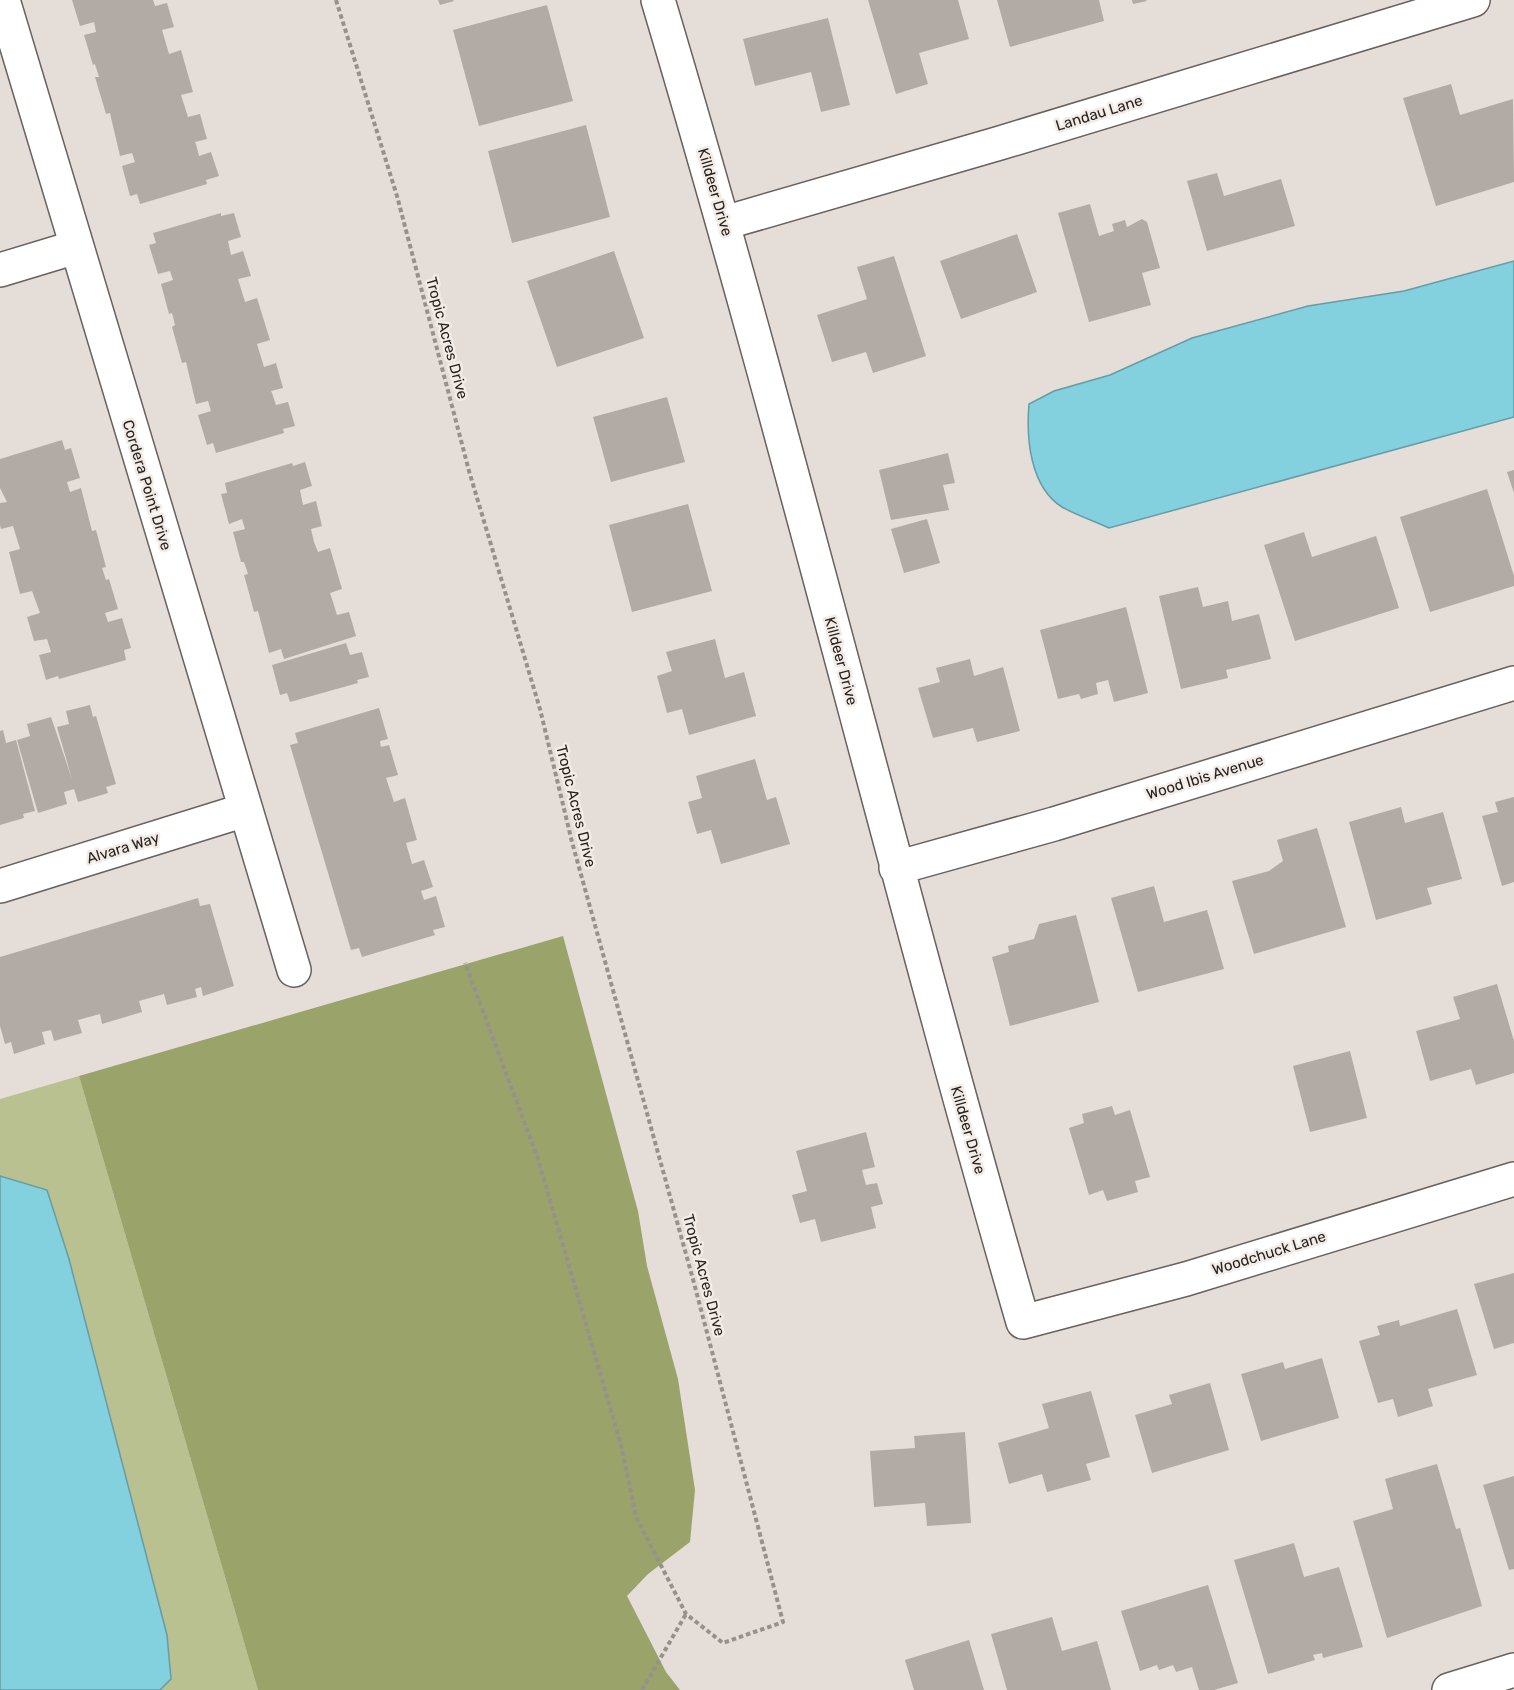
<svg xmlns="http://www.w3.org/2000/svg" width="1514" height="1690" font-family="Rubik,sans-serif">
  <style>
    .green { fill: #b8c18f }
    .forest { fill: #9aa36a }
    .water { fill: #83d0de; stroke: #679ca5; stroke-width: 1.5 }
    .building { fill: #b1aaa5 }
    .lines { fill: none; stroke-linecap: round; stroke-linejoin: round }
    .minor-casing { stroke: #68615d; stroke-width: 36 }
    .path { stroke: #97918d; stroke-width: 4; stroke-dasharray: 4.5 3; stroke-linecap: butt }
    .minor { stroke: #fff; stroke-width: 33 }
    .labels { text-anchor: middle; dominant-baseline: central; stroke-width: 5; stroke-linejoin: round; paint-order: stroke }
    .street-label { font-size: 15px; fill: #252220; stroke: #f3ebe5 }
  </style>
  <rect width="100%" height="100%" fill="#e5ded8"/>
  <path class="green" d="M79 1076 258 1690H160L171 1679 167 1635 69 1259 47 1190 0 1176V1099Z"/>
  <path class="forest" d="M563 936 638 1211 647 1266 678 1379 695 1490 690 1542 648 1574 627 1596 666 1672 680 1690H258L79 1076Z"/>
  <path class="water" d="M1514 261V417L1109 528C1094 521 1076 515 1062 507 1030 487 1026 438 1029 404L1054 391 1110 375 1192 338 1308 306 1404 291Z
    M0 1176 47 1190 69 1259 167 1635 171 1679 160 1690H0Z"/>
  <path class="building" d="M72 0H153L155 6 167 3 174 27 162 30 169 54 181 50 193 92 181 95 188 117 200 114 207 139 195 142 196 144 199 156 211 152 219 176 206 180 207 184 140 204 137 194 130 196 122 166 135 162 132 153 120 156 110 113 106 114 95 77H99L95 64 93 65 84 35 96 32 94 22 80 26Z
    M438 0H453L454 1 440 5Z
    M868 0H958L969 39 919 53 928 84 896 94Z
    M997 0H1099L1104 21 1010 47Z
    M1132 0H1146L1147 1 1133 4Z
    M547 5 573 101 479 126 453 30Z
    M828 18 850 105 821 112 811 72 755 86 743 39Z
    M1451 84 1460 115 1513 99 1514 182 1436 206 1403 98Z
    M586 125 610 217 512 243 488 151Z
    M1217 173 1224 196 1281 179 1295 226 1207 251 1187 181Z
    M1090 204 1099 236 1114 231 1112 224 1125 220 1127 227 1142 219 1147 222 1160 268 1142 273 1151 305 1089 322 1058 213Z
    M221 213V216L234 213 241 237 228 241 231 255 243 251 251 276 238 279 245 302 257 298 270 340 257 344 264 367 276 363 283 388 271 391 272 393 276 405 288 402 295 426 283 429 284 433 216 453 213 443 207 445 198 415 211 411 208 401 196 404 186 362 182 363 172 327 175 325 172 313 169 314 161 284 173 280 170 271 158 274 149 245 156 243 153 233Z
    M1017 234 1037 292 961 319 940 261Z
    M614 251 644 338 557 367 527 281Z
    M894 256 926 356 873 373 866 352 832 362 817 315 867 299 857 267Z
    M667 397 685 462 611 482 593 417Z
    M62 440 65 450 71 448 80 478 67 482 70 492 81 488 92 531 96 530 106 567 102 568 106 580 109 579 118 609 105 613 108 622 122 618 131 648 124 650 126 660 59 679 58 676 46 680 39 655 51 652 47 639 34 641 27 617 40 613 32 591 20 594 9 552 20 549 13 526 1 529 0 525V503L7 502 0 488V459Z
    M948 453 955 483 943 485 949 510 891 520 879 470Z
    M305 462 312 486 300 490 303 505 316 501 322 526 311 529 314 542 318 552 330 548 342 589 330 593 333 602 337 615 349 612 356 636 284 659 281 649 269 653 258 611 254 612 249 593 244 575 248 574 244 562H241L233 532 245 529 242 519 229 524 221 494 227 493 225 483 292 463 293 466Z
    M1514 470V493L1507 472Z
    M1487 489 1514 576V586L1430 612 1400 517Z
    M688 504 712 591 632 612 609 525Z
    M927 519 940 563 904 573 891 529Z
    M1304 532 1312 557 1376 536 1399 608 1295 641 1264 545Z
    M1198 587 1203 607 1228 601 1232 621 1259 614 1271 659 1226 670 1228 678 1181 689 1159 596Z
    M1126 607 1148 693 1114 702 1108 680 1096 683 1098 694 1081 699 1079 694 1058 699 1040 630Z
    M715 639 725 678 744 672 756 716 689 735 682 709 667 713 657 676 672 671 666 652Z
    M346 643 350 655 362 652 369 677 357 680 358 683 290 702 287 693 280 695 272 665Z
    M970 659 974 676 1003 667 1020 731 977 742 973 728 933 738 918 688 940 682 936 668Z
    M90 705 93 717 96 716 116 784 106 787 108 793 78 802 74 789 64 792 67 804 38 813 17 740 30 736 27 724 51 717 72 779 57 727 69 724 66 711Z
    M379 708 388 739 380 741 381 747 389 745 398 775 386 778 394 802 405 798 417 840 406 843 412 864 424 860 433 887 421 891 424 900 436 896 445 927 433 930 435 935 362 957 359 948 351 950 290 745 298 743 295 733Z
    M3 730 6 743 16 740 35 811 23 814 24 818 0 825V731Z
    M755 759 767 800 776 797 790 844 721 864 711 830 697 834 688 802 702 798 696 776Z
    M1514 797V882L1502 886 1482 816 1498 812 1495 802Z
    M1401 807 1405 823 1443 812 1462 879 1427 888 1432 904 1376 920 1349 822Z
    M1317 828 1346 927 1254 954 1232 881 1269 871 1283 861 1277 840Z
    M1154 886 1164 922 1207 910 1224 969 1138 992 1111 898Z
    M198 898 200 906 210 904 234 986 203 996 201 987 195 989 197 997 167 1005 164 994 139 1001 142 1012 102 1024 100 1014 78 1020 82 1033 54 1041 51 1030 42 1032 45 1044 14 1054 11 1042 5 1044 0 1026V957Z
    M1076 915 1099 1002 1010 1026 992 957 1009 952 1008 946 1034 939 1039 924Z
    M1497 984 1514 1041V1073L1476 1085 1471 1069 1430 1081 1416 1031 1460 1019 1453 997Z
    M1350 1051 1367 1118 1310 1132 1293 1066Z
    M1112 1106 1115 1115 1130 1110 1150 1177 1135 1181 1138 1192 1107 1201 1103 1190 1089 1195 1069 1128 1084 1123 1082 1114Z
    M866 1132 875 1167 862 1170 866 1185 877 1183 883 1204 871 1207 876 1228 821 1242 815 1219 800 1223 792 1195 807 1191 796 1151Z
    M1514 1273V1343L1494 1349 1474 1284Z
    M1457 1309 1477 1375 1428 1389 1433 1406 1398 1417 1393 1399 1378 1403 1359 1341 1380 1335 1377 1326 1399 1320 1400 1326Z
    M1322 1358 1339 1418 1261 1441 1241 1374 1283 1362 1285 1369Z
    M1210 1383 1229 1450 1152 1473 1135 1415 1172 1404 1169 1395Z
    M1091 1391 1110 1457 1086 1464 1091 1480 1047 1492 1042 1474 1009 1484 998 1443 1049 1428 1042 1404Z
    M965 1432 971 1523 927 1526 925 1503 874 1507 870 1451 915 1448 914 1436Z
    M1437 1464 1456 1529 1460 1528 1482 1606 1387 1638 1353 1521 1393 1509 1385 1479Z
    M1514 1476V1569L1509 1570 1483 1485Z
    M1294 1543 1304 1577 1339 1567 1363 1647 1323 1658 1322 1653 1313 1655 1315 1660 1268 1674 1234 1560Z
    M1208 1585 1238 1683 1214 1690H1199L1192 1667 1176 1672 1173 1665 1159 1670 1157 1665 1140 1671 1121 1611Z
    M1052 1617 1062 1651 1097 1641 1111 1690H1007L991 1634Z
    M969 1640 984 1690H914L905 1660Z"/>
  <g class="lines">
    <defs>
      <path id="minor" d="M3 0 294 970
        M658 0C789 438 896 883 1023 1322L1186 1279 1514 1179
        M724 223 1000 143 1473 0
        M0 270 76 247
        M896 868 1054 824 1514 683
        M0 886 245 810
        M1449 1690 1514 1670"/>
    </defs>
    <use href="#minor" class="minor-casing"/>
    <path class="path" d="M336 0 397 196 469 471 540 709 572 842 694 1283 783 1622 723 1643 686 1614 636 1517 621 1445 538 1159 465 963
      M642 1690 686 1614"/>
    <use href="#minor" class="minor"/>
  </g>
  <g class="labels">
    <g class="street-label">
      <text transform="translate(1099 113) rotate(-17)">Landau Lane</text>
      <text transform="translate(715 192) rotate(74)">Killdeer Drive</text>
      <text transform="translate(447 338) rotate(75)">Tropic Acres Drive</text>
      <text transform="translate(147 485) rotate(73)">Cordera Point Drive</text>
      <text transform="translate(841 661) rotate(75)">Killdeer Drive</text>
      <text transform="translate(1205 777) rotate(-17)">Wood Ibis Avenue</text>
      <text transform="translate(576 806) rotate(76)">Tropic Acres Drive</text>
      <text transform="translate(123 848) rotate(-17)">Alvara Way</text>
      <text transform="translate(968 1130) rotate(74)">Killdeer Drive</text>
      <text transform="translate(1269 1253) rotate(-17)">Woodchuck Lane</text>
      <text transform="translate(704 1275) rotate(75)">Tropic Acres Drive</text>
    </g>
  </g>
</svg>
